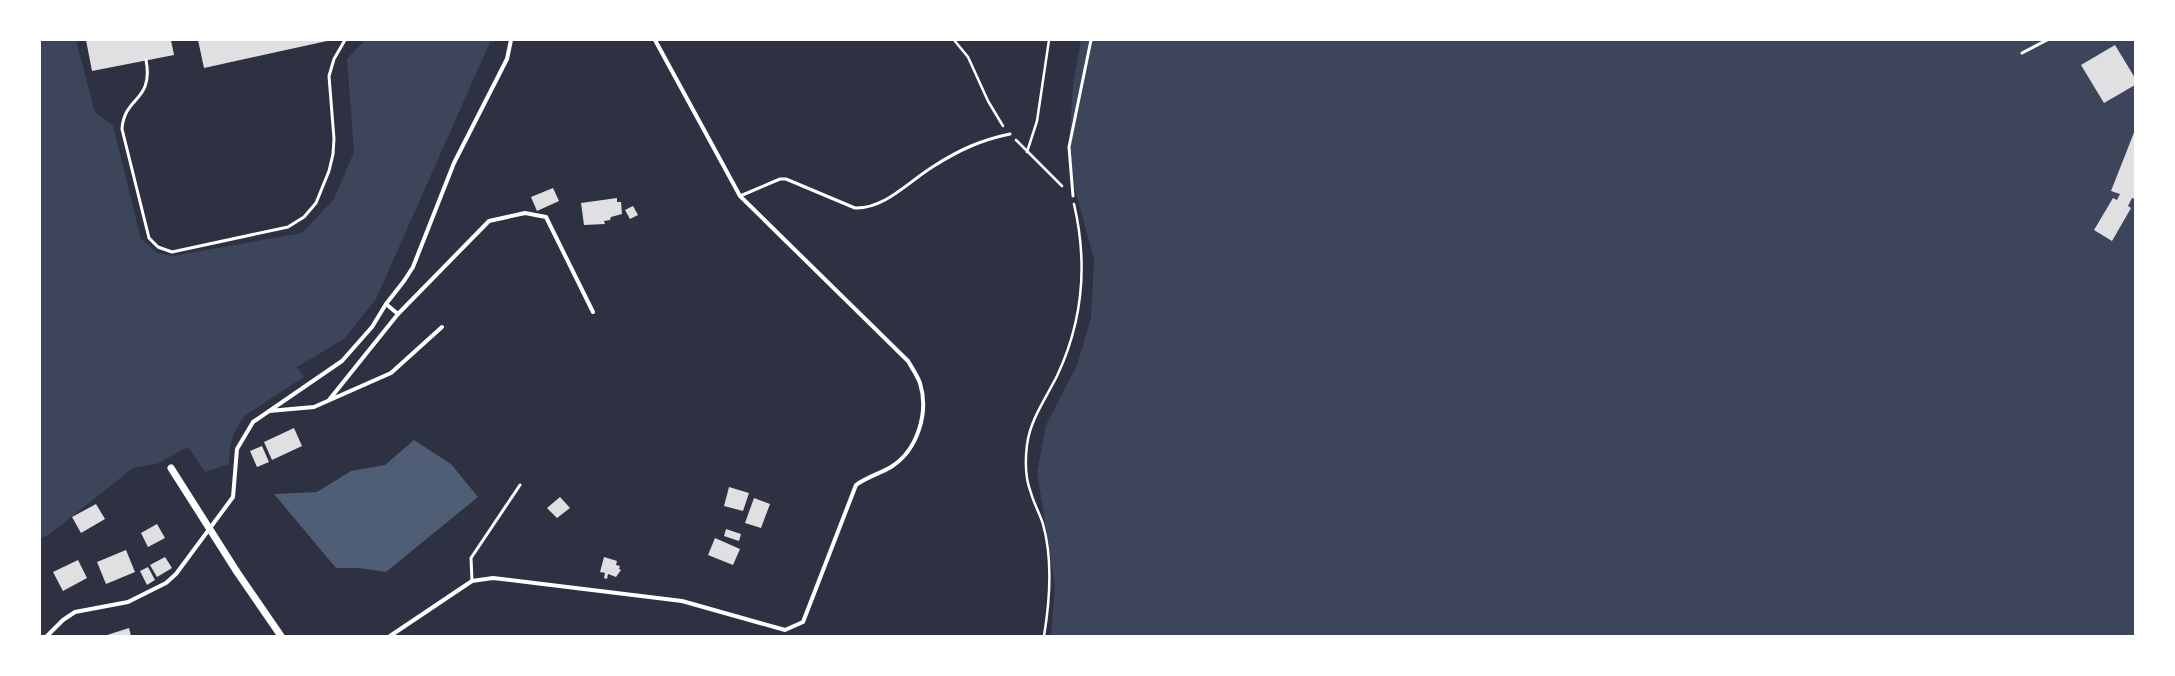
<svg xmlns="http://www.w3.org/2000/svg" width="2175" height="676" font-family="Commissioner,sans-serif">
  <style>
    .green { fill: #3c4559 }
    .water { fill: #4f5d75 }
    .building { fill: #e0e0e3 }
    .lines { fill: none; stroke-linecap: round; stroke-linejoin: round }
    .path { stroke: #fff; stroke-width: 2.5 }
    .service { stroke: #fff; stroke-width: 3 }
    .minor { stroke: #fff; stroke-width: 4 }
    .tertiary { stroke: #fff; stroke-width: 7 }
  </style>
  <rect width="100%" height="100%" fill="#2d3142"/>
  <path class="green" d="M40 40H76L95 113 113 125 141 239 158 253 173 256 302 233 334 199 354 152 347 59 365 40H491L376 299 344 339 297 367 304 377 243 417 233 436 230 448 229 464 205 472 188 447 156 464 133 468 50 534 40 539Z
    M1081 40H2135V636H1051L1055 586 1037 472 1046 425 1077 365 1091 318 1094 259 1075 189 1069 147 1073 85Z"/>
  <path class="water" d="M414 440 451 464 478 497 386 572 359 568H336L274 494 317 492 351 471 385 465Z"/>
  <path class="building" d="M86 40H171L174 55 92 71Z
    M198 40H326L327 41 204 68Z
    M2115 45 2135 78V85L2104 103 2081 65Z
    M2135 130V199L2132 198 2128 206 2131 208 2112 241 2094 230 2113 198 2117 200 2120 194 2111 191Z
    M553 188 559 201 537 211 531 197Z
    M617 198V202H621L622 214 611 217 610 220 604 221 605 224 584 225 581 203Z
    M633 206 638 215 630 219 625 210Z
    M294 428 302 446 272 460 264 442Z
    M262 446 269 462 257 467 250 451Z
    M729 487 749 493 743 511 724 506Z
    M560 497 570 508 557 518 547 508Z
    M754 498 770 504 761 528 745 523Z
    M96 504 105 519 81 533 72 517Z
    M157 524 165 538 148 547 141 533Z
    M726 529 741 534 739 541 724 536Z
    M715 538 740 549 733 565 708 555Z
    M126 550 135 572 106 584 97 562Z
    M165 557 172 568 157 577 150 565Z
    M604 557 617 561 616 565 620 566 619 569 621 570 616 577 608 574 607 579 604 578 605 573 600 572Z
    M78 560 87 578 63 591 53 572Z
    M148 567 155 580 147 585 140 571Z
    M129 628 131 636H104Z"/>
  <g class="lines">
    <path class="path" d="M954 40 968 57 988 101 1003 126
      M1016 140 1062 186
      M1027 152 1037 121 1049 40
      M1044 636C1050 600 1053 560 1043 524 1040 514 1034 504 1031 493 1025 478 1025 461 1027 445 1030 420 1046 398 1057 376 1083 321 1088 264 1074 204"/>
    <path class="service" d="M2022 53 2047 40
      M146 60C154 102 124 96 122 129L149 238 158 247 172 252 288 227 304 217 316 203 329 171 333 154 334 139 329 76 334 59 345 40
      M740 196 780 179H786L855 208C885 209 909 181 934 166 959 150 981 140 1010 134
      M1073 196 1069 147 1091 40
      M472 581 471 558 520 485"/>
    <path class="minor" d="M386 304 398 314
      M329 400 398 314 489 221 525 213 546 217 593 312
      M269 411 314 407 391 373 442 327
      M47 636 63 620 75 612 128 602 166 583 176 574 233 497 237 449 253 422 342 361 372 327 386 304 404 281 413 267 454 163 507 59 511 40
      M390 636 472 581 493 578 682 601 785 630 803 622 856 485C867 477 879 474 891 467 918 450 929 412 920 383 917 375 912 368 908 361L740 196 655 40"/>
    <path class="tertiary" d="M171 468 237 572 281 636"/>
  </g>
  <rect width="2175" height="676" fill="none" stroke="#ffffff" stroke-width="82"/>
</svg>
